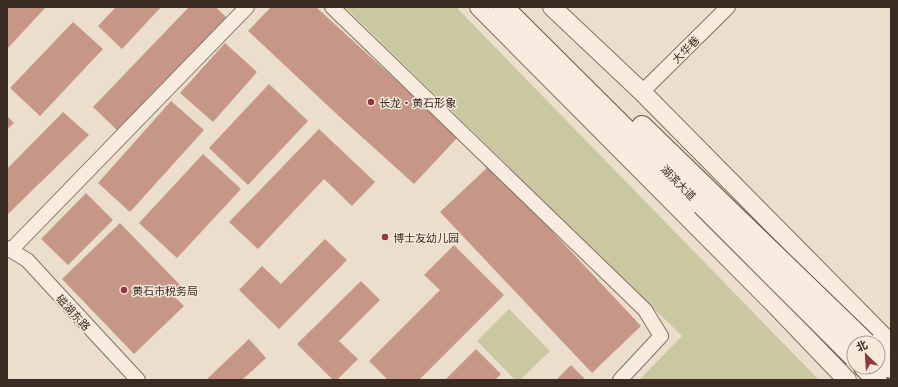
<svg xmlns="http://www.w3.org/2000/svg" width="898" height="387" font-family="Georgia,'Noto Sans SC',serif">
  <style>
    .green { fill: #c9c8a1 }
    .building { fill: #c69786 }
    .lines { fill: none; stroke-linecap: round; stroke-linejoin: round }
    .minor-casing { stroke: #877061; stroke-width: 16 }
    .tertiary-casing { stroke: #877061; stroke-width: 20 }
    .secondary-casing { stroke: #6a5244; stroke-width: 22 }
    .minor { stroke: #f7ecdf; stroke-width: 14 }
    .tertiary { stroke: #f7ecdf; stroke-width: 18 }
    .secondary { stroke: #f7ecdf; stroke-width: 20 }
    .secondary-bridge-casing { stroke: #6a5244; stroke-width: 22; stroke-linecap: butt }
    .secondary-bridge { stroke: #f7ecdf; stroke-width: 20 }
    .poi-dot { fill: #913744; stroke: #f4e9db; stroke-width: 1.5 }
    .labels { text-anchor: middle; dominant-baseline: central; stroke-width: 3; stroke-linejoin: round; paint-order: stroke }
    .street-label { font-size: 11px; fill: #3a2b23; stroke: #f4e9db }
    .poi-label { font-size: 11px; fill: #3a2b23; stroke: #f4e9db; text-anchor: start }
  </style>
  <rect width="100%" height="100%" fill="#ecdecc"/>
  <path class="green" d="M345 7H456L819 380H639L682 336Z
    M509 309 550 351 520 380H515L477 341Z"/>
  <path class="building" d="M7 7H46L7 49Z
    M116 7H161L122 49 98 26Z
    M189 7H216L228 19 119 132 93 107Z
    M271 7H316L458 137 414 184 342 119 248 31Z
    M73 22 103 49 40 116 10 88Z
    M225 43 257 72 213 122 180 93Z
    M269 84 308 121 248 185 209 148Z
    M171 101 204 130 130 212 98 183Z
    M63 112 89 135 7 215V169Z
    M7 116 14 123 7 129Z
    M319 129 375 182 352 206 324 179 258 249 229 222Z
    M203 154 241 189 177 258 139 223Z
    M490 165 641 326 592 373 440 212Z
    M86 193 113 220 68 265 41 239Z
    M120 223 181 286 172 294 184 306 134 354 62 279Z
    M325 239 347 260 279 329 239 290 262 266 281 284Z
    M454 245 504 295 419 380H388L369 361 440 290 424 275Z
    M361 281 380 300 339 341 358 359 337 380H333L297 344Z
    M249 339 266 358 242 380H206Z
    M476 349 501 374 495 380H445Z
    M571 365 586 380H556Z"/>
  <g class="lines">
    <defs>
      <path id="minor" d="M332 7 645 310 661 336 620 380
        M642 92 728 7
        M7 248 27 260 138 380
        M11 250 247 7"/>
      <path id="tertiary" d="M479 7 777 307 847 380
        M552 7 642 92 891 344"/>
      <path id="secondary" d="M503 7 702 205
        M642 126 712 194
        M878 355 891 368
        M864 367 877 380"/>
    </defs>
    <use href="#minor" class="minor-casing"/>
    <use href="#tertiary" class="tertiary-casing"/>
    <use href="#secondary" class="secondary-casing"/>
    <use href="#minor" class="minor"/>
    <use href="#tertiary" class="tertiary"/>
    <use href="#secondary" class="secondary"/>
    <defs>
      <path id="secondary-bridge" d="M712 194 866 343
        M702 205 854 357"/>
    </defs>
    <use href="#secondary-bridge" class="secondary-bridge-casing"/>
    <use href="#secondary-bridge" class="secondary-bridge"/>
  </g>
  <g class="poi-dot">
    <circle cx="371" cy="102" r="4"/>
    <circle cx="385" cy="237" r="4"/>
    <circle cx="124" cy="290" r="4"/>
  </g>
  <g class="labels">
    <g class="street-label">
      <text transform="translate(685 49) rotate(-45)">大华巷</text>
      <text transform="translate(679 182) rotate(45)">湖滨大道</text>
      <text transform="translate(74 312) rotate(47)">磁湖东路</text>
    </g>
    <g class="poi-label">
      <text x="379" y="102">长龙·黄石形象</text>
      <text x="393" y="237">博士友幼儿园</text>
      <text x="132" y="290">黄石市税务局</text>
    </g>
  </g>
  <rect width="898" height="387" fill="none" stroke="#3a2b23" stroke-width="16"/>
  <g transform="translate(866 355) rotate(335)"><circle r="19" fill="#f4e9db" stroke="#aa9d91"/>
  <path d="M0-3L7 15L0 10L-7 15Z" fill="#913744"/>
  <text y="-6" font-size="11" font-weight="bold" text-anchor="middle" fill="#3a2b23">北</text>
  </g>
</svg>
